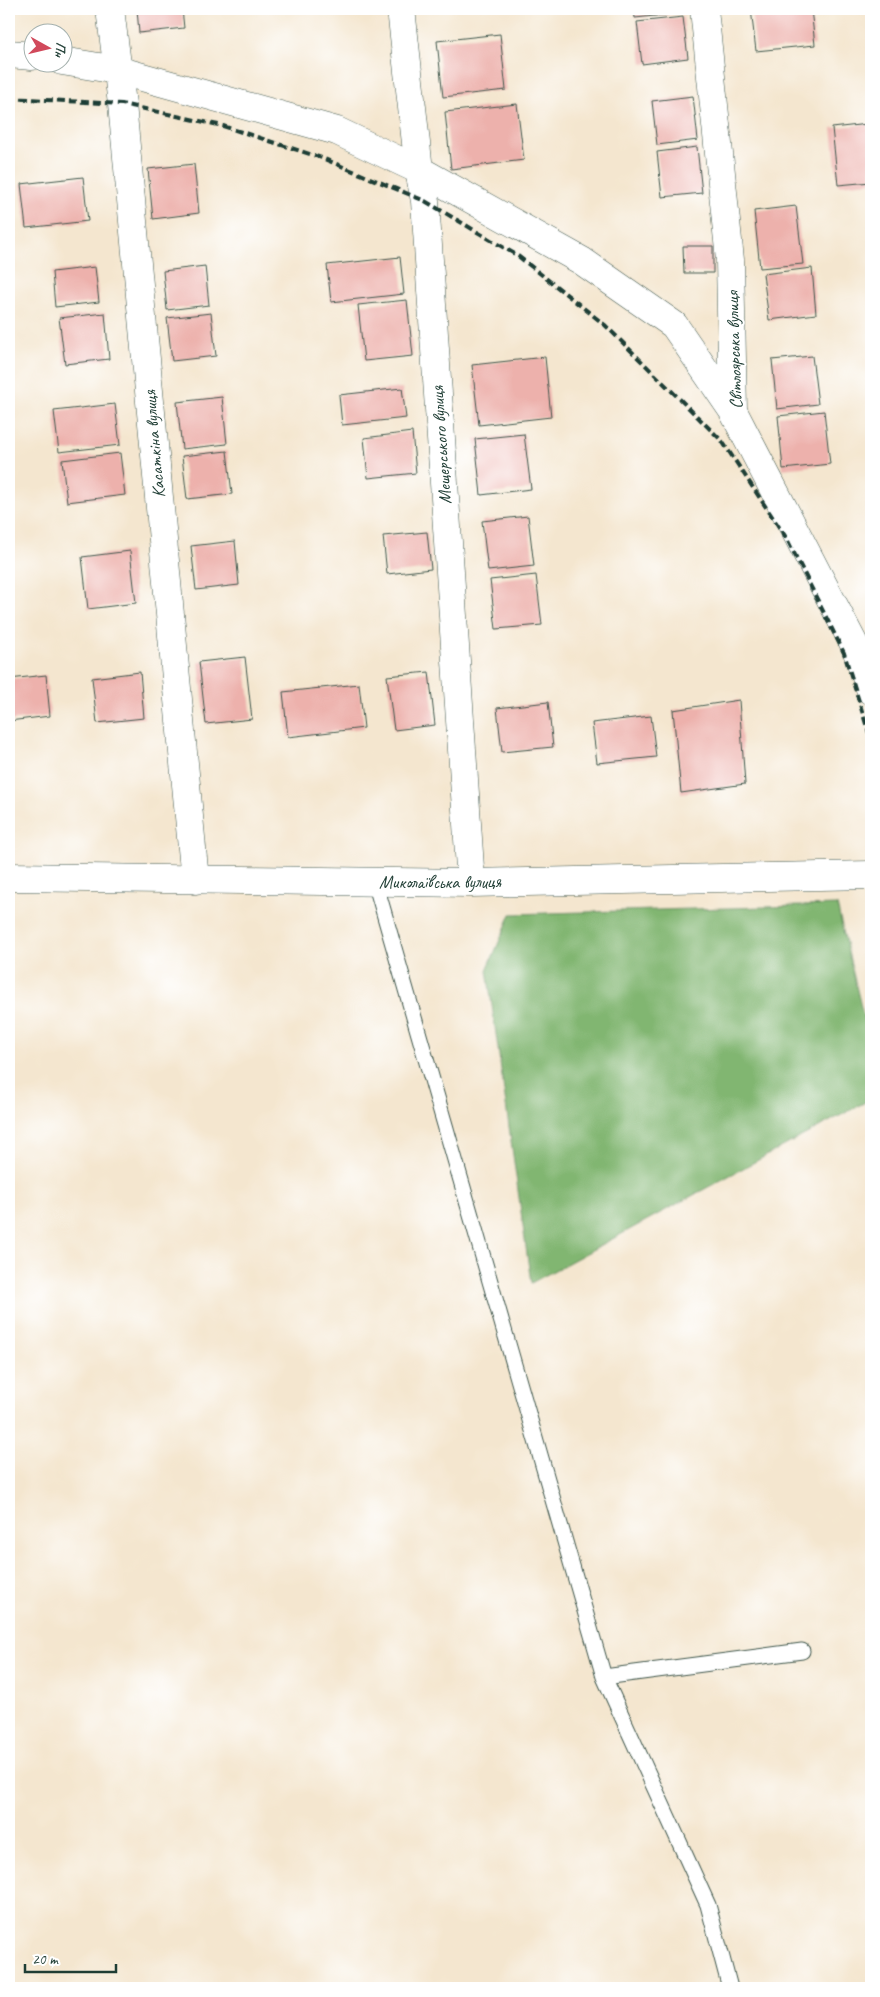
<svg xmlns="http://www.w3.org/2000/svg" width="880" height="1997" font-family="Caveat,sans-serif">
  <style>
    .forest { fill: #81b671; stroke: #507a52 }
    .building { fill: #edb1ac }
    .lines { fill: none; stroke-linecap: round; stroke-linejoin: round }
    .service-casing { stroke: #3f564b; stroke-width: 17 }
    .minor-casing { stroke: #3f564b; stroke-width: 29 }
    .service { stroke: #fff; stroke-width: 15 }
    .minor { stroke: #fff; stroke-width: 28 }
    .rail { stroke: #1f3d34; stroke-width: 4; stroke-dasharray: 8 4; stroke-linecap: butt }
    .labels { text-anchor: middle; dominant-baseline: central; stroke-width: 4; stroke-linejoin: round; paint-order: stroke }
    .street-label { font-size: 18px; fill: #1f3d34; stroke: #fff }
  </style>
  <rect width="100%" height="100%" fill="#fff"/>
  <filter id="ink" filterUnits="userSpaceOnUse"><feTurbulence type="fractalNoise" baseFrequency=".02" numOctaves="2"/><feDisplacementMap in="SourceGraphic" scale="10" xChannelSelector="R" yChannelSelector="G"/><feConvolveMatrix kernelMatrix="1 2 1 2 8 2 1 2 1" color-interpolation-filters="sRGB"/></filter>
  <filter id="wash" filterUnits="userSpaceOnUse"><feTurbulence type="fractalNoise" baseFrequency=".0096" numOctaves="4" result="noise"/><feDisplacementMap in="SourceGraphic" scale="20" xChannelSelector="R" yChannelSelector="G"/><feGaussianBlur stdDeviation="1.12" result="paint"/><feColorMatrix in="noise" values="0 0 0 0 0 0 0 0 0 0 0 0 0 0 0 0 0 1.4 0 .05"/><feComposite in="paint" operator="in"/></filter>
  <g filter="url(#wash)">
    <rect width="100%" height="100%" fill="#f4e6cf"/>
    <path class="forest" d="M837 905 871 1049V1099L531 1283 487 970 511 914Z"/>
    <g id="blocks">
      <path class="building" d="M137 9H182L184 28 139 33Z
        M634 9H684V13L635 18Z
        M751 9H811L815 45 756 51Z
        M683 17 688 58 642 64 637 22Z
        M500 34 506 90 443 97 437 41Z
        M693 96 698 140 657 145 652 101Z
        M517 104 524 160 451 169 445 112Z
        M868 124 871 153V182L838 185 832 128Z
        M697 147 702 193 662 197 657 152Z
        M194 164 199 213 153 219 148 169Z
        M83 177 88 221 26 228 21 184Z
        M796 206 803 264 760 268 754 211Z
        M683 246H713V273H684Z
        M400 257 404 294 331 302 327 265Z
        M205 266 209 305 167 310 163 271Z
        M95 267 99 302 55 307 52 272Z
        M812 268 816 314 769 320 763 274Z
        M407 300 413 356 364 361 358 305Z
        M105 313 109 359 65 364 59 318Z
        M211 313 216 356 172 361 167 318Z
        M812 356 818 404 777 409 772 360Z
        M545 357 551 417 479 425 472 365Z
        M402 388 406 418 342 425 339 395Z
        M222 397 227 444 182 449 177 402Z
        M115 404 120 445 59 452 54 411Z
        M824 411 830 464 783 469 778 416Z
        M412 432 416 473 368 478 364 438Z
        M524 434 531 489 481 495 475 439Z
        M227 451 232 494 187 499 182 456Z
        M120 453 125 495 67 502 62 460Z
        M528 516 534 566 488 571 482 521Z
        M427 532 431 569 387 574 383 536Z
        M235 541 239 585 196 590 191 546Z
        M130 551 136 603 88 609 82 557Z
        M536 575 542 625 496 629 490 580Z
        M245 657 252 719 206 724 199 662Z
        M140 672 144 718 97 723 92 678Z
        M429 672 435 725 394 730 387 676Z
        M46 675 50 716 9 721V679Z
        M359 684 364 728 288 737 283 692Z
        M739 700 745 784 681 793 673 710Z
        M548 702 553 747 502 752 497 708Z
        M651 716 656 757 597 763 592 723Z"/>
    </g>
  </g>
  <g filter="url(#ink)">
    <use href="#blocks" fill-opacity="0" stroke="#3f564b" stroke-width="1"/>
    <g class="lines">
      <defs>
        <path id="service" d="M375 882 604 1677 802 1651
          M604 1677 708 1905 730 1988"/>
        <path id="minor" d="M110 9 122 104 195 880
          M401 9 419 170 425 201 471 883
          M704 9 730 260 733 411 855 646 871 691
          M9 54 32 56
          M62 61 117 70 337 131 419 170 582 261 674 325 733 411
          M9 877 471 883 871 875"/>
      </defs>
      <use href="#service" class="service-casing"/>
      <use href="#minor" class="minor-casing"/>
      <use href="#service" class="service"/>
      <use href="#minor" class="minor"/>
      <path class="rail" d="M9 98 122 104 223 126 322 158 425 201 518 256 605 325 722 441 787 539 844 653 871 740"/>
    </g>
  </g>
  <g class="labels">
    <g class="street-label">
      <text transform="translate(734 350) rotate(-92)">Світлоярська вулиця</text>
      <text transform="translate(154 444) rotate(-95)">Касаткіна вулиця</text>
      <text transform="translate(441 445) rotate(-94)">Мещерського вулиця</text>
      <text x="440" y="882">Миколаївська вулиця</text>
    </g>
  </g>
  <rect width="880" height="1997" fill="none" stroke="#fff" stroke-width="30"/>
  <g transform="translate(48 48) rotate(98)"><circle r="24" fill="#ffffff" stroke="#a5b1ae"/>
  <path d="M0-4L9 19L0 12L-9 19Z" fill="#d1495b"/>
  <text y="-8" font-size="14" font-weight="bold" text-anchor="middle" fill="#1f3d34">Пн</text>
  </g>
  <path d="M25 1964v8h91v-8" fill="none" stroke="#1f3d34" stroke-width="2.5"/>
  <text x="32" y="1964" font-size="15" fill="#1f3d34" stroke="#ffffff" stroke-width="4" paint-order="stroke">20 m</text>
</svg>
